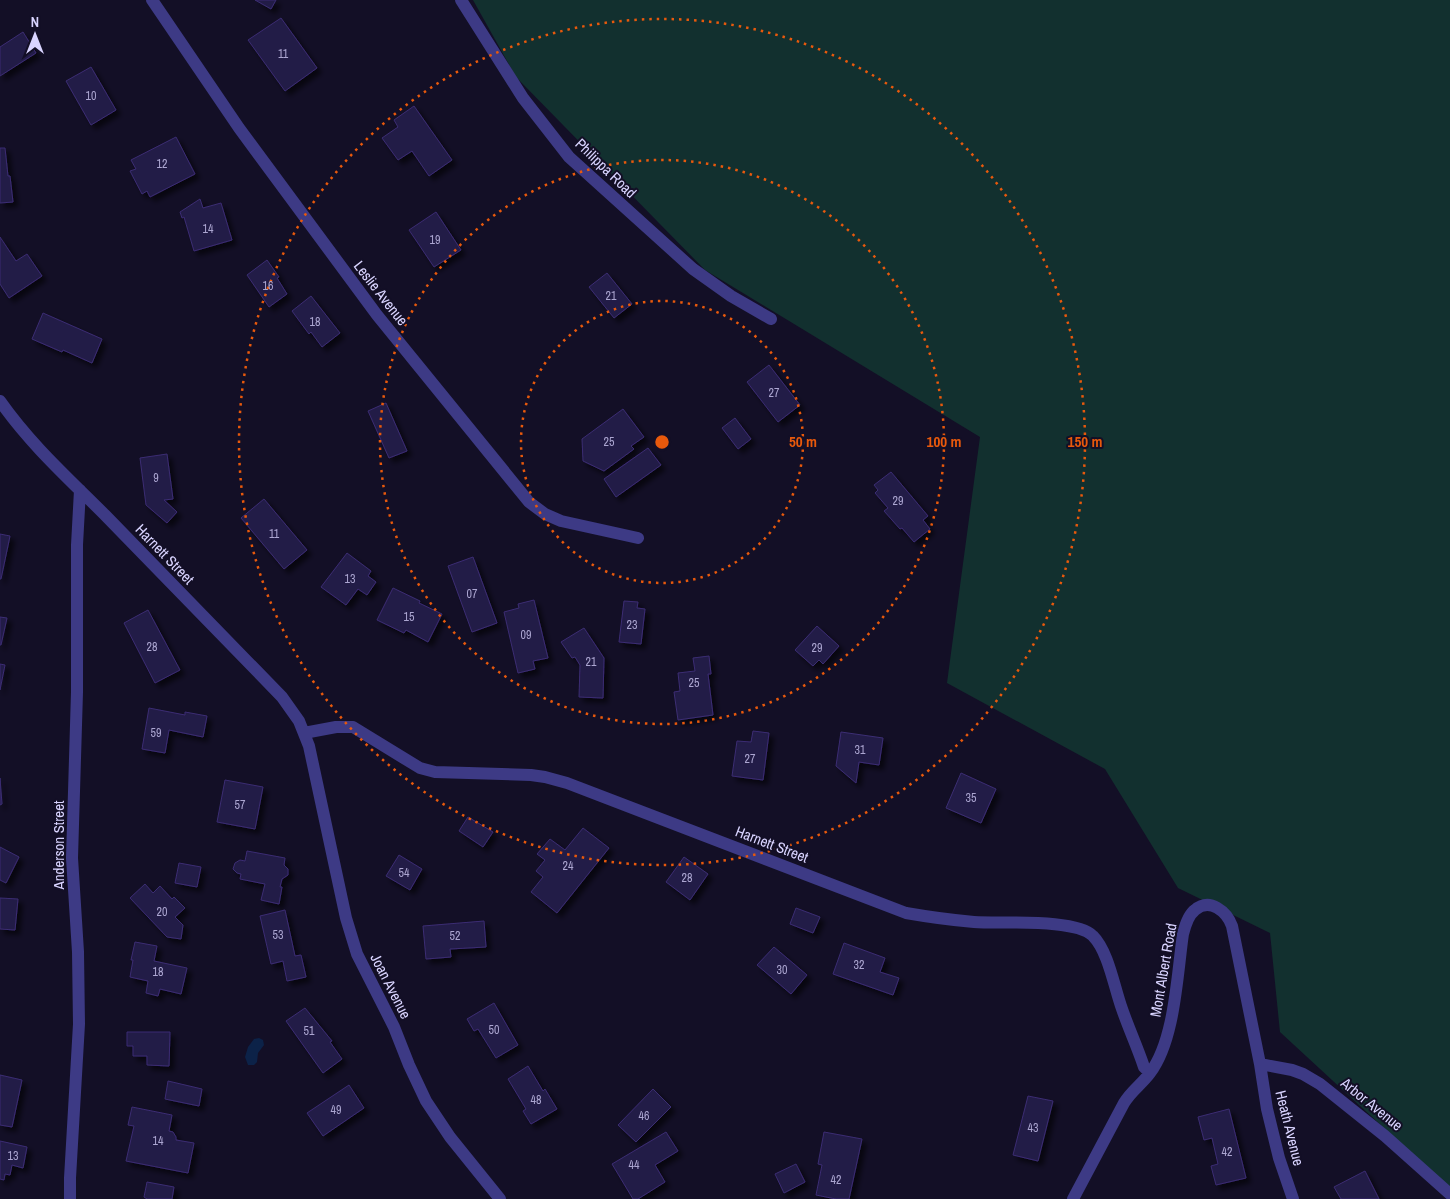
<svg xmlns="http://www.w3.org/2000/svg" width="1450" height="1199" font-family="'Archivo Narrow',sans-serif">
  <style>
    .green { fill: #12302f }
    .water { fill: #0c2248 }
    .building { fill: #241b47; stroke: #3b2d73; filter: url(#shadow) }
    .lines { fill: none; stroke-linecap: round; stroke-linejoin: round }
    .minor { stroke: #3d3a85; stroke-width: 12 }
    .ring { fill: none; stroke: #e8590c; stroke-width: 2.5; stroke-dasharray: 2.5 5 }
    .labels { text-anchor: middle; dominant-baseline: central; stroke-width: 4; stroke-linejoin: round; paint-order: stroke }
    .number-label { font-size: 12px; fill: #aca6d1 }
    .street-label { font-size: 15px; fill: #d9d4ff; stroke: #130f26 }
    .centre { fill: #e8590c; stroke: #130f26; stroke-width: 2.5 }
    .ring-label { font-size: 15px; text-anchor: middle; font-weight: bold; fill: #e8590c; stroke: #130f26; stroke-width: 4; stroke-linejoin: round; paint-order: stroke }
  </style>
  <defs>
    <filter id="shadow"><feDropShadow dx="4.5" dy="4.5" stdDeviation="2.5" flood-color="#0009"/></filter>
  </defs>
  <rect width="100%" height="100%" fill="#130f26"/>
  <path class="green" d="M473 0H1450V1189L1280 1032 1270 933 1178 888 1105 769 947 683 980 437 705 270 516 77Z"/>
  <path class="water" d="M259 1038 263 1040 264 1045 258 1053 257 1062 254 1065H248L245 1057 248 1047 254 1039Z"/>
  <path class="building" d="M255 0H276L271 9Z
    M281 18 317 68 285 91 248 40Z
    M23 32 36 53 0 76V47Z
    M91 67 116 110 91 125 66 81Z
    M414 106 452 160 429 176 412 151 398 160 382 138 398 127 394 120Z
    M176 137 195 174 150 197 147 191 142 194 130 171 136 169 131 160Z
    M0 148H5L8 176H10L13 202 0 203Z
    M200 199 203 208 221 203 232 240 194 251 184 217 182 218 180 212Z
    M436 212 461 250 434 267 409 230Z
    M0 237 16 261 27 254 42 276 9 298 0 284Z
    M267 260 279 277 277 278 287 294 269 307 247 275Z
    M607 273 632 304 614 318 589 287Z
    M311 296 340 333 322 347 311 332 309 334 292 311Z
    M43 313 102 339 92 363 63 350 62 352 32 339Z
    M769 365 800 405 778 422 747 382Z
    M386 403 407 451 389 458 368 411Z
    M623 409 644 437 631 446 634 449 604 471 583 461 582 439Z
    M735 418 751 439 738 449 722 428Z
    M648 448 661 465 616 497 604 479Z
    M167 454 173 499 164 500 177 512 167 523 146 505 140 458Z
    M891 472 928 516 923 520 930 529 914 542 902 528 900 529 884 511 888 508 875 493 878 490 874 485Z
    M264 499 307 550 284 569 241 518Z
    M0 534 10 536 1 579H0Z
    M347 553 371 571 368 576 376 582 367 595 358 589 346 605 321 587Z
    M473 557 497 623 472 632 448 566Z
    M393 588 420 601 419 603 442 614 428 642 406 630 404 633 377 620Z
    M534 600 548 658 533 661 535 669 518 673 504 612 519 608 518 604Z
    M624 601 638 602 637 608 645 609 641 644 619 642Z
    M148 610 180 670 155 683 124 623Z
    M0 617 7 618 1 645H0Z
    M817 626 839 646 823 664 819 660 813 666 795 650Z
    M584 628 604 658 603 698 579 697 580 665 575 657 572 658 561 642Z
    M709 656 711 674H708L713 715 678 720 674 692 680 691 678 673 695 671 693 658Z
    M0 664 5 665 0 690Z
    M149 708 185 715V712L207 716 203 737 169 730 165 753 142 749Z
    M753 731 769 733 763 780 732 776 737 741 751 742Z
    M841 732 883 738 879 765 859 762 856 783 836 766Z
    M961 773 996 789 981 823 946 808Z
    M0 778 2 804 0 805Z
    M225 780 263 787 255 829 217 822Z
    M468 817 493 832 483 847 459 831Z
    M583 828 609 848 557 913 531 892 543 877 536 871 545 860 537 854 550 839 565 850Z
    M0 847 19 857 6 883 0 880Z
    M247 851 285 858 284 865 288 869V875L282 879 280 887H282L279 904 261 900 265 884 240 879 241 874 237 873 233 869 235 863 240 860 245 861Z
    M399 855 422 869 410 890 386 876Z
    M684 857 708 874 690 900 666 882Z
    M179 863 201 867 197 887 175 883Z
    M145 884 153 893 160 886 172 899 174 897 185 908 175 917 183 925 181 939 167 937 130 898Z
    M0 898 18 899 15 930 0 929Z
    M796 908 820 917 813 933 790 924Z
    M285 910 295 956 301 955 306 977 287 981 283 961 271 964 260 916Z
    M484 921 486 947 450 949 451 957 426 959 423 926Z
    M135 942 157 946 154 961 187 968 181 994 160 989 158 996 146 993 148 981 130 977 133 960H131Z
    M844 943 885 958 880 972 899 978 893 995 833 974Z
    M774 947 807 975 791 994 757 965Z
    M494 1003 518 1045 496 1058 478 1029 474 1031 467 1019Z
    M305 1008 332 1041 330 1042 342 1059 323 1073 286 1021Z
    M127 1032H170L169 1066 147 1065V1056H133V1046H127Z
    M528 1066 543 1091 545 1089 557 1109 531 1124 523 1111 526 1109 508 1079Z
    M0 1075 22 1080 12 1127 0 1125Z
    M168 1081 202 1089 199 1106 165 1099Z
    M349 1085 364 1108 323 1136 307 1113Z
    M653 1089 671 1107 636 1142 618 1125Z
    M1028 1096 1053 1101 1038 1161 1013 1155Z
    M132 1107 172 1115 169 1131 173 1132 176 1137V1140L194 1143 188 1173 126 1161 134 1126 128 1125Z
    M1229 1109 1246 1178 1216 1185 1211 1166 1218 1164 1212 1138 1204 1140 1198 1117Z
    M666 1132 678 1151 655 1165 665 1182 638 1199H633L612 1164Z
    M824 1132 862 1139 849 1199H836L816 1195 822 1165 818 1164Z
    M0 1141 27 1147 23 1168 12 1165 10 1175 5 1174 4 1180 0 1179Z
    M796 1164 805 1182 784 1193 775 1174Z
    M1365 1171 1379 1199H1341L1334 1187Z
    M147 1182 174 1187 172 1199H147L144 1197Z"/>
  <g class="lines">
    <path class="minor" d="M152 0 239 128 377 315 529 502 545 514 561 521 638 538
      M461 0 523 98 569 157 693 269 731 296 771 319
      M0 401C31 445 67 477 105 515 164 576 223 637 282 697L299 721 309 746 346 918 357 954 394 1027 409 1065 426 1101 450 1137 500 1199
      M304 733 336 727H353L420 768 435 772 531 775 545 777 567 783 906 913C929 917 951 920 974 922 1000 924 1076 918 1093 936 1108 951 1114 986 1121 1006 1128 1027 1137 1046 1144 1067L1150 1073
      M1260 1064 1292 1070 1303 1074 1320 1084 1385 1136 1450 1194
      M70 1199V1178L79 1024 78 952 72 858 77 692V545L80 490
      M1073 1199 1124 1103C1131 1091 1142 1084 1150 1073 1175 1040 1177 975 1183 934 1185 926 1188 915 1195 910 1210 897 1227 912 1232 926L1260 1064 1267 1109 1279 1158 1293 1199"/>
  </g>
  <g class="ring">
    <circle cx="662" cy="442" r="141"/>
    <circle cx="662" cy="442" r="282"/>
    <circle cx="662" cy="442" r="423"/>
  </g>
  <g class="labels">
    <g class="number-label">
      <text x="283" y="54">11</text>
      <text x="91" y="96">10</text>
      <text x="162" y="164">12</text>
      <text x="208" y="229">14</text>
      <text x="435" y="240">19</text>
      <text x="268" y="286">16</text>
      <text x="611" y="296">21</text>
      <text x="315" y="322">18</text>
      <text x="774" y="393">27</text>
      <text x="609" y="442">25</text>
      <text x="156" y="478">9</text>
      <text x="898" y="501">29</text>
      <text x="274" y="534">11</text>
      <text x="350" y="579">13</text>
      <text x="472" y="594">07</text>
      <text x="409" y="617">15</text>
      <text x="632" y="625">23</text>
      <text x="526" y="635">09</text>
      <text x="152" y="647">28</text>
      <text x="817" y="648">29</text>
      <text x="591" y="662">21</text>
      <text x="694" y="683">25</text>
      <text x="156" y="733">59</text>
      <text x="860" y="750">31</text>
      <text x="750" y="759">27</text>
      <text x="971" y="798">35</text>
      <text x="240" y="805">57</text>
      <text x="568" y="866">24</text>
      <text x="404" y="873">54</text>
      <text x="687" y="878">28</text>
      <text x="162" y="912">20</text>
      <text x="278" y="935">53</text>
      <text x="455" y="936">52</text>
      <text x="859" y="965">32</text>
      <text x="782" y="970">30</text>
      <text x="158" y="972">18</text>
      <text x="494" y="1030">50</text>
      <text x="309" y="1031">51</text>
      <text x="536" y="1100">48</text>
      <text x="336" y="1110">49</text>
      <text x="644" y="1116">46</text>
      <text x="1033" y="1128">43</text>
      <text x="158" y="1141">14</text>
      <text x="1227" y="1152">42</text>
      <text x="13" y="1156">13</text>
      <text x="634" y="1165">44</text>
      <text x="836" y="1180">42</text>
    </g>
    <g class="street-label">
      <text transform="translate(606 168) rotate(44)">Philippa Road</text>
      <text transform="translate(381 293) rotate(52)">Leslie Avenue</text>
      <text transform="translate(165 554) rotate(46)">Harnett Street</text>
      <text transform="translate(772 844) rotate(21)">Harnett Street</text>
      <text transform="translate(58 845) rotate(-90)">Anderson Street</text>
      <text transform="translate(1163 970) rotate(-80)">Mont Albert Road</text>
      <text transform="translate(391 986) rotate(63)">Joan Avenue</text>
      <text transform="translate(1372 1104) rotate(39)">Arbor Avenue</text>
      <text transform="translate(1290 1128) rotate(76)">Heath Avenue</text>
    </g>
  </g>
  <circle cx="662" cy="442" r="8" class="centre"/>
  <g class="ring-label">
    <text x="803" y="447">50 m</text>
    <text x="944" y="447">100 m</text>
    <text x="1085" y="447">150 m</text>
  </g>
  <g transform="translate(35 35)" stroke="#130f26" stroke-width="4" paint-order="stroke">
  <path d="M0-4L9 19L0 12L-9 19Z" fill="#d9d4ff"/>
  <text y="-8" font-size="14" font-weight="bold" text-anchor="middle" fill="#d9d4ff">N</text>
  </g>
</svg>
